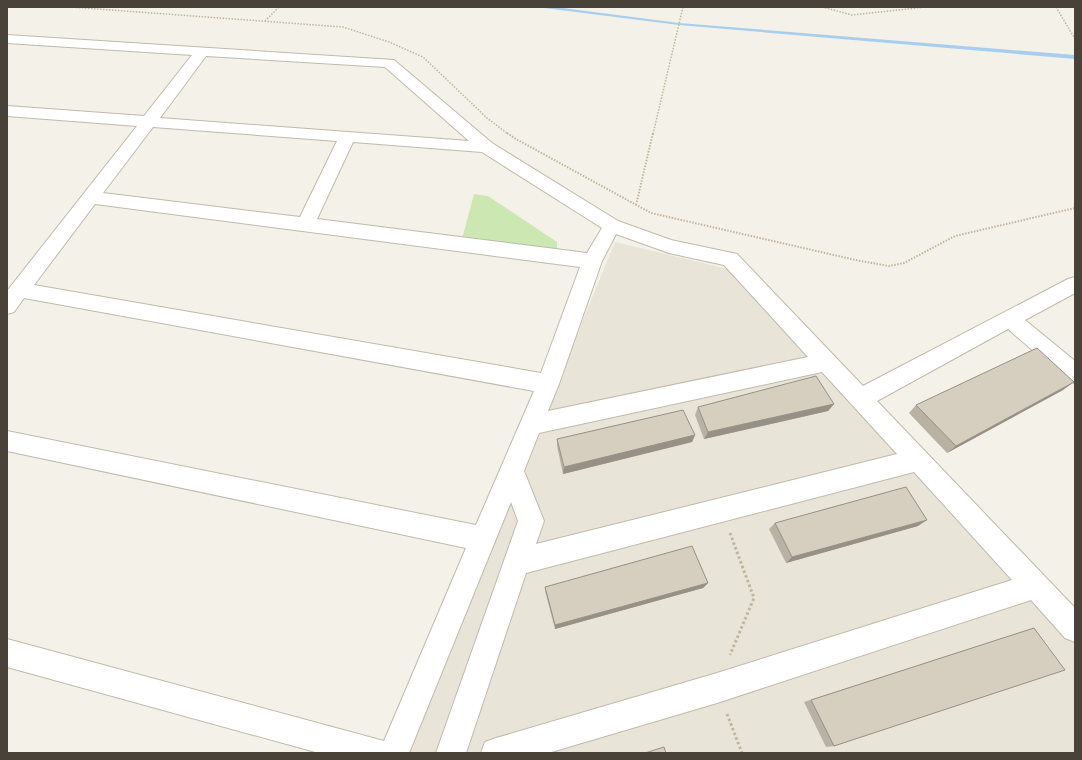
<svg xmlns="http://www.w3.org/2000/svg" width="1082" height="760" font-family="'Fira Sans',sans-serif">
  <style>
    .residential { fill: #e8e4d7 }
    .green { fill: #cde7b3 }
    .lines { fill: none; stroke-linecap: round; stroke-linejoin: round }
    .stream { fill: #a7ceef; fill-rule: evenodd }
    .minor-casing { stroke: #c0baac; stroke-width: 2 }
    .path-far2 { stroke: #c1b69d; stroke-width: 1.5; stroke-dasharray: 1.5 1.5; stroke-linecap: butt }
    .path-far1 { stroke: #c1b69d; stroke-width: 2; stroke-dasharray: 1.5 1.5; stroke-linecap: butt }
    .path { stroke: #c1b69d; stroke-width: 3; stroke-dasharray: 2.5 2.5; stroke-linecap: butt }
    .minor { fill: #fff; fill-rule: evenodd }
    .wall { fill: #b8b1a4 }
    .shaded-wall { fill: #969086 }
    .building { fill: #d6cebf; stroke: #969086 }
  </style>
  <rect width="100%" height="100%" fill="#f4f1e9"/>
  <path class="residential" d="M615 242 728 269 1075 643V753H405Z"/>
  <path class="green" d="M474 194 488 196 557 242V250L462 239Z"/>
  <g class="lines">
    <path class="stream" d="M542 7H555L679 23 1075 55V59L679 25 544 8Z"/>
    <defs>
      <path id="minor" d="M7 35 394 60 492 143 618 221 671 240 737 254 863 386 1068 279 1075 277V293L1025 320 1075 361V383L1067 380 1008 329 877 401 1075 608V642L1065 638 1031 600 717 703 548 753H481L485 742 496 738 717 673 1012 580 914 472 526 573 466 753H436L518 521 511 502 409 753H319L7 667V639L384 741 466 548 7 451V431L476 525 534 391 24 298 14 312 7 314V291L137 126 7 116V106L144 116 192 55 7 43ZM206 56 385 67 469 141 160 118ZM153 127 337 141 300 217 103 193ZM353 142 482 152 602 228 587 253 317 219ZM95 204 580 267 541 373 34 285ZM616 234 669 253 724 265 808 357 548 411 559 384 602 261ZM822 372 897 454 536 544 544 521 524 471 539 433Z"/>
    </defs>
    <use href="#minor" class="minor-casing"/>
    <path class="path-far2" d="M70 7 343 27 389 42 423 57 487 118 508 134
      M822 7 852 15 926 7
      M1056 7 1075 39
      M265 21 279 7
      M653 134 683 7"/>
    <path class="path-far1" d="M507 133 516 139 651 213 860 261 889 266 904 263 955 236 1075 208
      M636 205 653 133"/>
    <path class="path" d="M730 533 754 598 730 655
      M727 714 742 753"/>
    <use href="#minor" class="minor"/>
  </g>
  <path class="wall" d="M1063 390 947 453 909 413 916 405Z
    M834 404 828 411 704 439 695 415 698 407Z
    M695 435 692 442 563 474 557 446V439Z
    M775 523 918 526 786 563 769 529Z
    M708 583 703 588 555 629 545 591V587Z
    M1034 628 834 746 826 747 804 702Z"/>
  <path class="shaded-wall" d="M1074 382 1063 390 947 453 956 446Z
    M834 404 828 411 704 439 708 432Z
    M695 435 692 442 563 474 564 467Z
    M927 520 918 526 786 563 792 557Z
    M708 583 703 588 555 629V625Z"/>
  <path class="building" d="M1037 348 1074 382 956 446 916 405Z
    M816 376 834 404 708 432 698 407Z
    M683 410 695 435 564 467 557 439Z
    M906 487 927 520 792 557 775 523Z
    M692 546 708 583 555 625 545 587Z
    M1034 628 1065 670 834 746 811 700Z
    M664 747 666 753H645Z"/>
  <rect width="1082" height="760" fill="none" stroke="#484238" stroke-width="16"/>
</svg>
